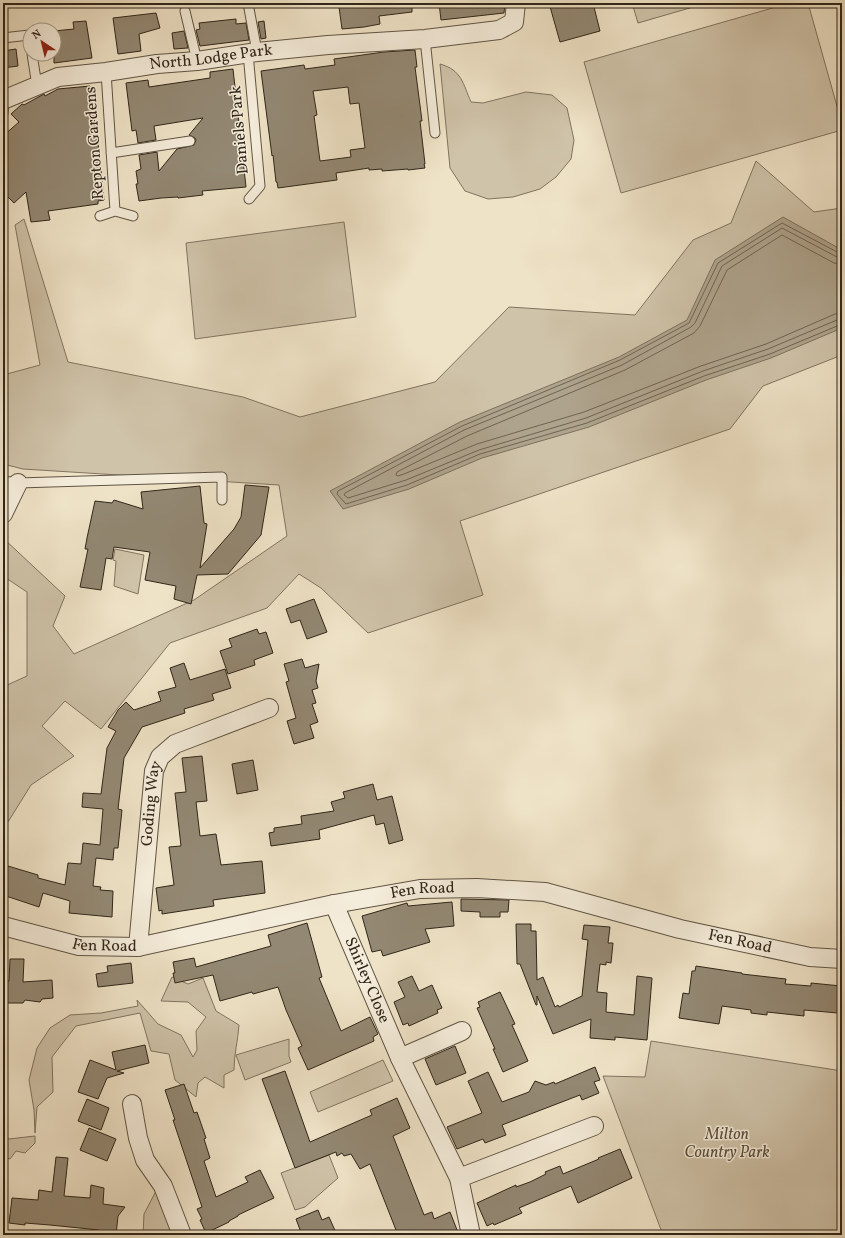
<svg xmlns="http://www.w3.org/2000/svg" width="845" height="1238" font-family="Vollkorn,serif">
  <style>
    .green { fill: #cfc3a9; stroke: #807461 }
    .water { fill: #aea38c; stroke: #7c715e }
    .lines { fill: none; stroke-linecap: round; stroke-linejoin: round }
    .shore { stroke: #6f6452; stroke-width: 1 }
    .building { fill: #938873; stroke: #302619; fill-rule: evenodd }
    .service-casing { stroke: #605544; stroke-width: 11 }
    .minor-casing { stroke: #605544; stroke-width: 20 }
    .service { stroke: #f5eddb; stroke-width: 9 }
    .minor { stroke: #f5eddb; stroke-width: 18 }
    .labels { text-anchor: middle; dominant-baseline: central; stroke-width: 3; stroke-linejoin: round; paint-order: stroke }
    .street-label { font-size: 16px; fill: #302619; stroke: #f5eddb }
    .park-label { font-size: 16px; font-style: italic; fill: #584d3d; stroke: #f5eddb }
  </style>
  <rect width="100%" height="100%" fill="#efe3c7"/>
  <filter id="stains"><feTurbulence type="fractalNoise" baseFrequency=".005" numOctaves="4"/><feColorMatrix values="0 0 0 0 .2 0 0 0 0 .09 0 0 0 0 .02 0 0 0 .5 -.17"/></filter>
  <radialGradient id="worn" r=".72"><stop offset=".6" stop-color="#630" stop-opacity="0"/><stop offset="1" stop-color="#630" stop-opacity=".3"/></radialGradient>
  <path class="green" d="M632 3H707L638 23Z
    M790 3H808L842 124V130L621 193 584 62Z
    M440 64C462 70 463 84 471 102L483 103 526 92 552 95 567 108 574 140 571 159 556 177 540 189 513 197 488 199 465 191 450 168Z
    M756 161 814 212 842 208V355L763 386 730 429 460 521 483 595 368 633 321 588 299 574 267 608 170 643 101 729 65 701 42 726 74 756 31 785 8 822 3 819V687L27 676V592L3 576V538L65 596 53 626 74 654 194 600 287 536 279 485 23 469 3 464V375L40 365 15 225 24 219 68 362 243 397 300 417 435 382 509 307 635 315 693 240 731 223Z
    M344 222 356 317 195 339 186 243Z
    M115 549 144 555 138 594 114 586 116 561 113 560Z
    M172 977 188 984 203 978 216 1011 239 1025C238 1040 234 1055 234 1070L224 1075V1088L205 1077 198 1083 196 1097 175 1080 169 1054 151 1051 140 1013 76 1026 52 1057 53 1092 37 1107 35 1133 34 1110 29 1080 37 1048 50 1028 70 1015 101 1013 138 1006 137 1000 158 1024 181 1035 193 1057 197 1050 196 1031 206 1017 188 1002 161 1001Z
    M289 1039V1056L291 1062 245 1080 236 1055Z
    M651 1041 842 1071V1235H663L603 1076 645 1077Z
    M383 1060 393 1081 318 1112 310 1092Z
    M3 1135 9 1139 35 1136V1143L25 1153 16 1151 10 1159 3 1157Z
    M329 1155 338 1178 305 1207 295 1210 281 1173Z
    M156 1191 174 1235H143L144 1214Z"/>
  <path class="water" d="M783 217 842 250V328L771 358 706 380 589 427 482 458 409 489 343 509 330 491 460 422 619 357 687 320 715 260Z"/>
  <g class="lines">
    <path class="shore" d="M842 253H839L782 223 718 263 689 323 620 360 462 426 338 491 337 494 346 504 407 485 480 454 587 423 704 376 770 354 842 324
      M842 258 837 257 782 228 722 266 695 323 691 327 622 365 464 430 345 493 344 495 348 498 406 480 479 450 586 418 703 371 768 349 837 320 842 319
      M842 264 834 263 782 235 727 270 700 326 694 333 625 370 467 436 397 472 396 475 398 476 404 474 477 444 584 412 701 366 766 344 835 314 842 313"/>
  </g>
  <path class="building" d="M358 3H412V12L379 16 380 24 364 27 342 29 339 7Z
    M439 3H505L504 13 441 20Z
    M549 3H593L600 31 560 42Z
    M156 13 160 28 139 34 141 51 118 54 113 18Z
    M236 19V24L246 23 249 40 200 46 196 30 200 29 199 23Z
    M86 21 92 58 54 63V31L74 29 73 22Z
    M264 21 266 38 261 39 258 22Z
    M184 31 188 48 174 49 172 33Z
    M16 49 18 66 3 68V51Z
    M415 50 417 67H415L422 121H420L425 164H424L425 168 408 170V169L382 171V169L369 170V168L336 173 337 180 278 188 277 182H276L273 155 272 156 261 71 304 65 305 69 335 65 334 59 384 52ZM348 87 350 104 359 103 365 148 350 150 351 157 320 161 314 116 317 115 313 91Z
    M233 69 246 187 202 191 203 195 178 198V197L161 198 139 201 136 184H138L136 171 141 169 139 155 157 152 159 171 177 149 194 145 196 140 195 138 189 135 203 118 154 126 156 140 138 143 136 130 132 131 126 83 148 80 149 87 210 78V72Z
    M90 86 96 134 99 150 104 200 98 201V204L48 211 50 220 31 222 26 192 14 203 3 192V136L19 122 11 114 22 104 24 105 44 94 45 96 58 89Z
    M245 485 269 487 261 535 228 574 197 575 191 604 174 599 176 586 145 580 150 552 114 547 112 559 106 558 101 590 80 587 88 549H85L87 538 95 501 112 503 114 500 143 509 141 492 200 486 204 523 207 524 200 568 234 529 241 517Z
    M314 599 327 632 307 639 300 620 291 623 286 609Z
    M257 629 259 634 266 632 273 653 254 660 255 665 228 674 220 651 232 647 229 639Z
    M302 659 305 668 319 664 316 681 318 688 312 690 316 703 312 704 318 722 310 725 314 738 294 744 287 721 296 718 286 682 289 681 284 664Z
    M184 663 190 680 225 669 231 688 212 694 214 700 184 709 185 713 142 727 124 758 118 809 122 810 118 848H114L113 860 96 858 93 886 101 887 100 890 113 891 112 917 69 913 70 901 43 893 39 907 3 895V871L6 872 8 866 38 875V878L65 885 68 863 81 864 83 843 100 845 103 809 82 807 83 793 101 794 107 748 116 731 108 727 118 710 126 702 134 710 161 701 158 692 176 687 170 668Z
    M202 756 207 801 196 802 200 836 216 834 221 865 262 861 265 893 213 900 214 906 162 914V910L159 911 156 888 174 885 169 847 181 846 175 793 186 792 182 758Z
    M253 760 258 790 237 794 232 764Z
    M373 784 377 800 392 796 403 840 389 844 384 823 376 825 374 815 319 830 320 839 271 846 269 833 274 832V828L302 824 301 816 334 811 331 802 345 798 343 792Z
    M461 899 509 900 508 912H500V917H480V912L461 911Z
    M452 902 454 926 425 929 430 942 383 956 381 950 372 952 362 916 407 903 408 906Z
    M307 923 322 977 319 978 341 1031 370 1017 378 1034 373 1037 374 1041 308 1070 298 1048 302 1046 286 1010 278 987 253 994 252 992 220 1001 213 975 175 983 173 973H175L173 962 194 958 196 967 271 946 268 935Z
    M516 924H531V931H536L537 980 543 977 555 1007 558 1005 559 1007 582 996 588 940 582 939 584 925 610 927 608 943H613L611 963 606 962V965L600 964 597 992 607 993 606 1012 634 1015 637 976 652 978 647 1040 615 1037V1040L590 1038 591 1019 553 1034 537 996V1005H536L520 964H517Z
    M10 959H24L23 982 52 980 53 998 42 999 40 1002 25 1000 23 1003H3V982L9 981Z
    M131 963 133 983 98 987 96 974 108 972 107 966Z
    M696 966 742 973V974L786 979 785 984 811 986V983L841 986 838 1013 804 1010V1016L767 1012V1015L751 1013V1010L722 1006 719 1024 679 1018 683 993 689 994 692 971H695Z
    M412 976 419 991 432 985 442 1008 437 1010 438 1013 409 1026 408 1023 403 1025 394 1002 405 997 398 982Z
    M500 992 515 1024 512 1025 528 1061 503 1072 493 1049H495L477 1008 480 1007 478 1002Z
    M145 1045 149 1063 117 1071 124 1073 107 1078 98 1099 78 1092 90 1060 116 1070 112 1052Z
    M455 1046 466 1073 436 1085 425 1059Z
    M595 1067 600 1080 594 1082 599 1093 582 1100 580 1095 502 1125 506 1135 485 1143 483 1139 457 1149 447 1127 482 1113 468 1081 488 1072 502 1102 529 1092 535 1081 546 1085 554 1082 555 1084Z
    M285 1071 310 1142 372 1115 370 1110 397 1098 410 1128 393 1136 424 1215 432 1212 434 1219 450 1212 459 1235H398L370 1164 360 1169 351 1154 344 1156 342 1153 337 1156 336 1152 295 1168 262 1079Z
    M184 1084 194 1113 197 1112 206 1138 204 1139 210 1158 204 1161 216 1197 248 1182 245 1177 260 1170 274 1198 238 1215V1216L229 1221V1222L206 1233 200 1220 202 1219 197 1209 202 1207 173 1120H175L165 1090Z
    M87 1099 109 1108 101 1130 78 1121Z
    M89 1128 116 1139 107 1161 80 1150Z
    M620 1149 632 1178 578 1203 571 1186 519 1208 522 1213 494 1225 493 1223 487 1226 477 1203 516 1185V1187L530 1182 546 1174 545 1172 560 1166 563 1174 599 1159 598 1158Z
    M56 1157 68 1158 64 1196 90 1198 91 1185 104 1188 103 1204 125 1207 118 1216 116 1235H98L99 1230 50 1225 25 1223V1225L9 1223 12 1198 38 1200 39 1190 52 1192Z
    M318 1210 322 1220 329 1217 337 1235H302L296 1219Z"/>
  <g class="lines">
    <defs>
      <path id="service" d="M248 3 257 52
        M185 11 197 61
        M3 38 29 35 30 39
        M425 39 435 133
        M248 53 260 186 249 199
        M32 54 37 86
        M106 72 115 211
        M3 113 4 100
        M111 153 190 141
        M100 216 115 211 133 216
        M3 481 18 483 84 481 222 477V500"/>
      <g id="minor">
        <path id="s1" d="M3 100 58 77 106 72 157 64 197 61 257 52 328 45 425 39 499 30 514 22 516 3"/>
        <path d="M3 514 18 483"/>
        <path id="s2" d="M334 904 400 1058 459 1178 471 1235"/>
        <path id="s3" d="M3 926 79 946 138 947 334 904 420 889 477 888 545 892 680 929 810 957 842 959"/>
        <path id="s4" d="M138 947 154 771 160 757 175 744 269 708"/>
        <path d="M400 1058 462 1031"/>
        <path d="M132 1104 138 1138 145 1160 163 1186 182 1235"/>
        <path d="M459 1178 594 1126"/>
      </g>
    </defs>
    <use href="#service" class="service-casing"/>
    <use href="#minor" class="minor-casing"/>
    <use href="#service" class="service"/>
    <use href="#minor" class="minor"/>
  </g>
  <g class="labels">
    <g class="street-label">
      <text stroke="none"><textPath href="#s1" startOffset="214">North Lodge Park</textPath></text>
      <text transform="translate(240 130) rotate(-95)">Daniels Park</text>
      <text transform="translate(95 143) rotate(-94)">Repton Gardens</text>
      <text stroke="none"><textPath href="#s4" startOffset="144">Goding Way</textPath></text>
      <text stroke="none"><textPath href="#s3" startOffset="428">Fen Road</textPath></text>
      <text stroke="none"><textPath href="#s3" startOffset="752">Fen Road</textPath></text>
      <text stroke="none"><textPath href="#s3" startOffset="104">Fen Road</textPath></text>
      <text stroke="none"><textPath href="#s2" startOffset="83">Shirley Close</textPath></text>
    </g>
    <g class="park-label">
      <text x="727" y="1135">Milton<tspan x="727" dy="18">Country Park</tspan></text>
    </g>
  </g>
  <rect width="845" height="1238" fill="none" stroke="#efe3c7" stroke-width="16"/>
  <rect x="4" y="4" width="837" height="1230" fill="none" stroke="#302619" stroke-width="2"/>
  <rect x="8" y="8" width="829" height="1222" fill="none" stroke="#302619"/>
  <g transform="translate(42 42) rotate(325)"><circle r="19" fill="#f5eddb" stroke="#a69d8d"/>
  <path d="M0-3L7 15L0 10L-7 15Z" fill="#8f2418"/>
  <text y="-6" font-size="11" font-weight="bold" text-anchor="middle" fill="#302619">N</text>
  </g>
  <rect width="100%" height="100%" filter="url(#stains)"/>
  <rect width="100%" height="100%" fill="url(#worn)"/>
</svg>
